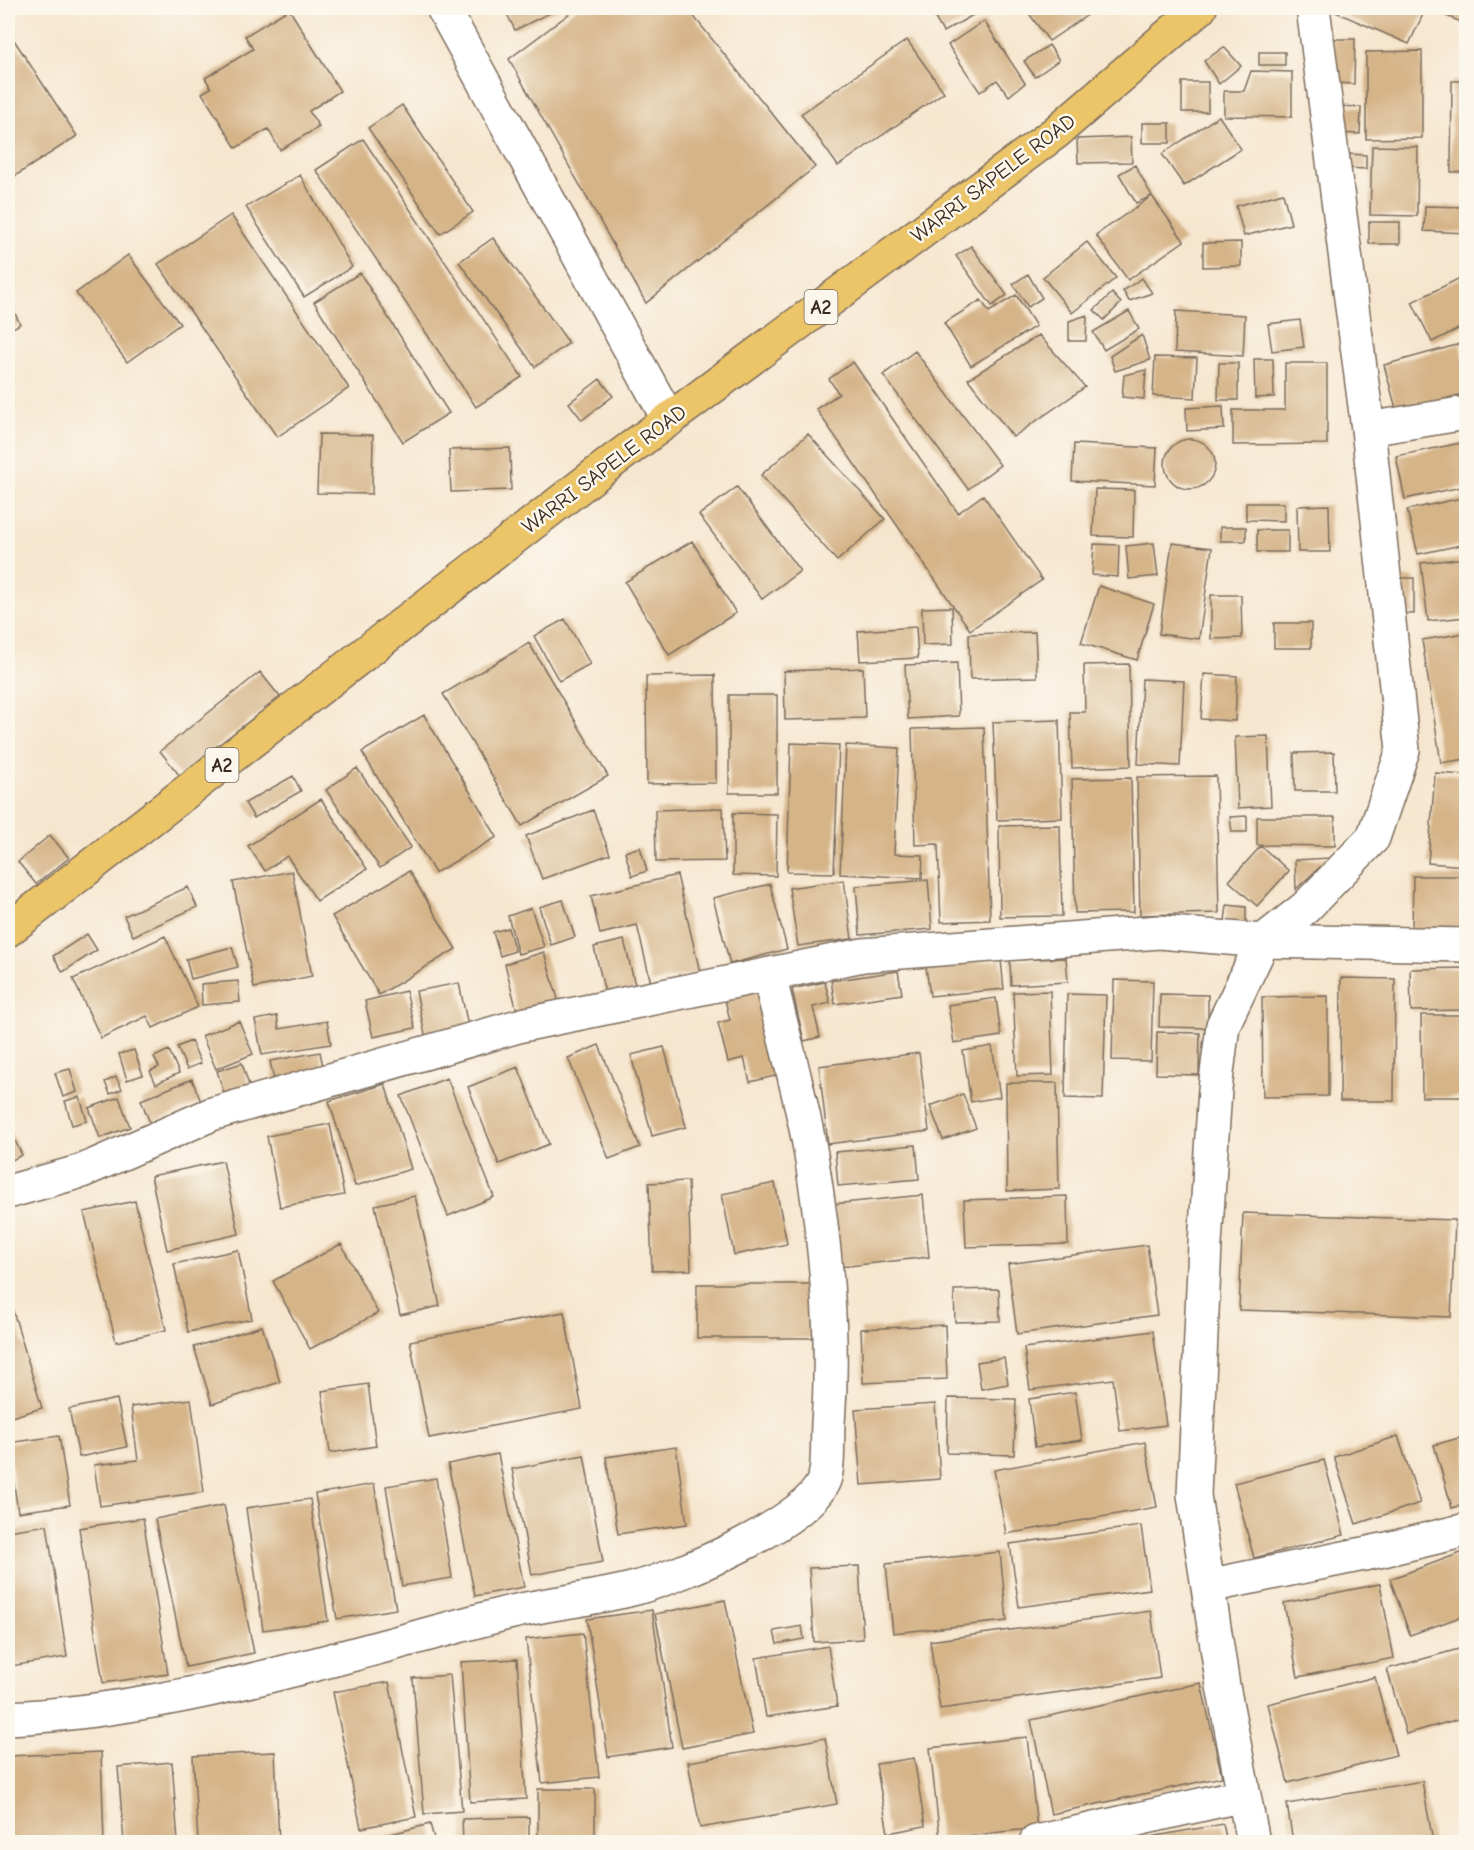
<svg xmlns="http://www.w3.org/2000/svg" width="1474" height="1850" font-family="'Comic Neue',sans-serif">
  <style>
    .building { fill: #d5b488 }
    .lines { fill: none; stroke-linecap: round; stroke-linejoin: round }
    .street-casing { stroke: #7c6c5c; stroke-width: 36 }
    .highway-casing { stroke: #7c6c5c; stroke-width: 36 }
    .street { stroke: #fff; stroke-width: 33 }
    .highway { stroke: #edc569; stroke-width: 33 }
    .labels { text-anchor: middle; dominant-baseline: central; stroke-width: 5; stroke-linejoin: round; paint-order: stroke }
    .shield { fill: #fbf7ec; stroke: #75685c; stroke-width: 1.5 }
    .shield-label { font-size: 20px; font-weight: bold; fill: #3b2a1e }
    .street-label { font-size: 21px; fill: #3b2a1e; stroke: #fbf7ec }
  </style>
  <rect width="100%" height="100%" fill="#fbf7ec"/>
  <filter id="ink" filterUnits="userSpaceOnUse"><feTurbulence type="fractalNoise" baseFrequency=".0167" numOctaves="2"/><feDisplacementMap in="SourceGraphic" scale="12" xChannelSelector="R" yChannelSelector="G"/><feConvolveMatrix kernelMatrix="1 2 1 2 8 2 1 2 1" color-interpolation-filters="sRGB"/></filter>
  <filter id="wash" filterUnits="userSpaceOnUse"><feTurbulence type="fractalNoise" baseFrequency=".008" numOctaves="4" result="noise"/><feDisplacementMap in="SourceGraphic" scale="24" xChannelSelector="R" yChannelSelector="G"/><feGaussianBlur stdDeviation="1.35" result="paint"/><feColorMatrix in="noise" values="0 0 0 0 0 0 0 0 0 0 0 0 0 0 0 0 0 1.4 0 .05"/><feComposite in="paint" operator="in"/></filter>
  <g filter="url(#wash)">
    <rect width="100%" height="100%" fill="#f6e6cf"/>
    <g id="blocks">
      <path class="building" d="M504 8H560L515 30Z
        M577 8H687L815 167 646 303 509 59Z
        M929 8H980L982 10 943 32Z
        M1025 8H1098L1049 41Z
        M1335 8H1426L1409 44 1333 11Z
        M1441 8H1466V24L1439 13Z
        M289 9 340 91 309 111 319 127 280 150 268 129 236 148 202 93 211 88 205 78 253 49 245 36Z
        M984 21 1025 83 1009 96 997 80 980 92 948 45Z
        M12 37 77 136 12 178 8 170V40Z
        M1333 39H1355L1354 84 1332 83Z
        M907 40 944 92 838 166 801 114Z
        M1049 45 1059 60 1035 77 1024 61Z
        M1224 47 1241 66 1219 84 1204 61Z
        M1422 51V138L1366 139V52Z
        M1259 52H1285V65H1259Z
        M1251 71 1292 72V117L1224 116V91H1244Z
        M1452 81H1466V172H1451Z
        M1182 82H1208V112H1182Z
        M402 105 473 212 440 234 368 128Z
        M1333 106 1361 107 1360 134 1332 133Z
        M1219 116 1241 149 1184 186 1162 154Z
        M1142 123H1170V143H1142Z
        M1131 137 1132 162 1078 163 1077 139Z
        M363 139 522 377 476 407 316 170Z
        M1372 146 1418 147 1417 216 1370 215Z
        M1347 154 1366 155V169L1346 168Z
        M1135 165 1152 196 1136 203 1119 174Z
        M300 175 352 267 304 297 246 207Z
        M1283 193 1291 224 1244 236 1236 206Z
        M1152 196 1184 241 1128 280 1096 235Z
        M1425 206 1466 207V233L1424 231Z
        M231 215 349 388 277 437 158 264Z
        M1369 222H1400V244H1369Z
        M493 238 569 343 535 367 459 262Z
        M1087 242 1116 278 1072 313 1043 277Z
        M1241 242V266L1203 267V243Z
        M971 246 1007 295 992 306 956 256Z
        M128 255 180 324 127 362 76 293Z
        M360 273 449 413 403 442 314 302Z
        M1028 274 1042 298 1028 307 1013 284Z
        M1466 275V325L1432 342 1412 302Z
        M1142 278 1152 293 1129 301 1123 291Z
        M1112 293 1121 303 1104 320 1094 310Z
        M1016 295 1036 326 971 366 944 323 981 300 989 312Z
        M8 299 20 324 8 331Z
        M1129 311 1139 329 1104 350 1093 332Z
        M1176 311 1245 315 1243 356 1175 352Z
        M1087 315 1086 341H1069V321Z
        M1300 320 1304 347 1272 351 1268 324Z
        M1039 335 1085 387 1013 437 968 379Z
        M1142 335 1150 360 1115 371 1110 356Z
        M1460 344 1466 368V393L1397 412 1384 365Z
        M915 351 1000 465 968 489 883 375Z
        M1155 357 1197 358 1195 398 1153 396Z
        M1254 359H1273L1274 397 1255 398Z
        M853 362 958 513 983 495 1042 580 970 630 816 409 839 394 829 379Z
        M1219 363H1238V400H1218Z
        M1285 363H1327V444L1233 445V410H1285Z
        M1146 370 1144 399 1122 397 1124 375Z
        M600 379 613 396 582 420 569 403Z
        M1223 406 1224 429 1187 431 1186 408Z
        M319 434 373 435 372 494 317 493Z
        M808 434 885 519 837 561 761 475Z
        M1165 464a25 25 0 1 1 50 0a25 25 0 1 1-50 0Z
        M1466 442V486L1405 499 1396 456Z
        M1074 444 1157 448 1155 485 1072 481Z
        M510 448 511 490 451 492 449 450Z
        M737 487 800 571 762 599 699 515Z
        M1095 489 1134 490 1133 537 1093 536Z
        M1466 497V544L1418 554 1407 510Z
        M1246 503H1284V521L1246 520Z
        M1329 505 1330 552H1298L1297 506Z
        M1220 527H1246V541H1220Z
        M1257 530H1288V552H1257Z
        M692 541 736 613 669 655 625 582Z
        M1154 543 1158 576 1129 579 1126 546Z
        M1172 543 1212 548 1199 639 1159 634Z
        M1094 544 1119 545 1118 577 1092 575Z
        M1466 558V617L1428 621 1421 563Z
        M1399 578H1414V614L1398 613Z
        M1099 586 1154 604 1137 660 1081 643Z
        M1211 595H1241L1242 638 1211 639Z
        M952 607 953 644 923 645 922 608Z
        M565 619 590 664 559 681 534 636Z
        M1274 623H1311V648H1274Z
        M916 627 918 658 860 661 858 631Z
        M1035 632 1037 677 970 679 969 634Z
        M1466 633V759L1441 763 1422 640Z
        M529 643 608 776 522 826 443 694Z
        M957 663 959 716 908 719 905 665Z
        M1129 664 1131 766 1072 768 1070 712H1085L1084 665Z
        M863 668 865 718 785 720 784 671Z
        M260 672 280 697 180 776 160 751Z
        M1204 674 1237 676 1235 721 1201 719Z
        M715 675 716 783 647 784 646 676Z
        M1142 679 1184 681 1180 766 1138 764Z
        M729 695H777V793H729Z
        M424 715 497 837 435 873 362 752Z
        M1059 720 1062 818 997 820 993 722Z
        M984 727 990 920 941 922 938 844 915 845 912 729Z
        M1268 736 1271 806 1238 808 1235 737Z
        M791 743 839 745 834 873 787 872Z
        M846 745 899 748 894 854 923 855 922 878 840 874Z
        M1334 752 1335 791H1295L1294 753Z
        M357 768 411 847 380 868 326 790Z
        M1435 773 1466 775V866L1428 863Z
        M293 776 301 791 254 818 245 803Z
        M1216 776 1219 913 1140 915 1137 777Z
        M1131 778 1134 912 1075 913 1072 779Z
        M321 799 367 869 317 901 287 856 265 871 248 846Z
        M723 808 725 861 656 862 655 810Z
        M593 810 610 854 542 879 526 836Z
        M733 813 777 814 776 876 733 875Z
        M1247 816V832H1232L1230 817Z
        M1257 817H1335V846L1257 845Z
        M1060 825 1062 916 1000 917 999 826Z
        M50 835 69 858 36 884 18 862Z
        M1261 846 1289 871 1257 906 1229 881Z
        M640 847 647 871 632 876 625 852Z
        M1330 858 1296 889 1295 860Z
        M292 871 312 976 254 988 233 882Z
        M409 871 456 949 379 995 332 916Z
        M677 875 700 972 651 983 637 925 600 934 591 896Z
        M1413 876H1466V932H1412Z
        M844 880 852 939 798 946 789 888Z
        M928 880 932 929 860 935 856 886Z
        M770 884 787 949 730 964 713 898Z
        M188 887 197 907 133 936 124 916Z
        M563 900 575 937 551 945 539 907Z
        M1227 905 1246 907V925L1225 921Z
        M531 908 544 947 518 954 508 916Z
        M508 928 515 951 500 956 493 932Z
        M87 934 97 950 63 972 53 956Z
        M165 936 198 1007 153 1028 147 1016 101 1038 73 979Z
        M624 940 636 989 606 997 594 947Z
        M232 947 238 967 191 979 186 959Z
        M544 952 560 1006 519 1019 505 964Z
        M1066 958 1068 982 1011 985 1010 960Z
        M1001 960 1004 989 930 996 926 967Z
        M1466 968V1010L1411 1011 1410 969Z
        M898 971 902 994 835 1004 831 981Z
        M1341 978 1395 979 1394 1101H1340Z
        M1114 980 1153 981 1151 1061 1112 1060Z
        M238 981 240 1002 202 1005 201 984Z
        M825 982 830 1003 813 1007 820 1037 804 1041 792 989Z
        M459 983 469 1031 426 1040 416 991Z
        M761 987 783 1074 750 1082 744 1058 728 1062 718 1023 730 1020 724 996Z
        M406 991 415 1028 373 1037 365 1001Z
        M1050 991 1053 1075 1017 1076 1013 992Z
        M1067 994 1106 995 1103 1099 1065 1098Z
        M1160 994 1208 995V1028L1159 1027Z
        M1328 996V1096L1263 1097 1262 997Z
        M996 998 1001 1036 954 1043 948 1005Z
        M1421 1015H1466V1097H1422Z
        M277 1016 279 1029 327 1021 331 1044 262 1055 255 1020Z
        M239 1021 253 1054 216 1069 202 1036Z
        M1157 1032 1200 1033 1199 1075 1156 1074Z
        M191 1041 201 1063 187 1069 177 1047Z
        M599 1045 640 1147 609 1159 568 1058Z
        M992 1046 1000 1097 971 1102 963 1051Z
        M664 1047 686 1127 652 1136 631 1055Z
        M134 1050 143 1075 127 1080 119 1054Z
        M169 1050 179 1073 156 1084 150 1071 159 1067 154 1057Z
        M320 1052 325 1076 275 1085 270 1061Z
        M919 1053 929 1131 828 1144 819 1066Z
        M242 1063 251 1092 226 1099 217 1071Z
        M518 1067 549 1144 499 1164 468 1087Z
        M70 1069 77 1092 63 1097 55 1073Z
        M116 1077 122 1089 110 1094 105 1082Z
        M447 1078 494 1197 448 1216 401 1096Z
        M192 1079 201 1102 150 1123 141 1100Z
        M1006 1083H1057L1059 1189 1007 1191Z
        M385 1084 411 1169 355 1186 329 1101Z
        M963 1094 976 1128 943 1140 930 1106Z
        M80 1097 87 1121 72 1125 65 1101Z
        M119 1097 130 1127 100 1138 89 1108Z
        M330 1124 344 1195 280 1207 267 1136Z
        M8 1126 22 1155 8 1162Z
        M916 1145 919 1179 838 1186 835 1152Z
        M223 1161 239 1234 167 1250 151 1176Z
        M688 1181 691 1270 652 1271 649 1183Z
        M775 1183 787 1244 734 1255 722 1194Z
        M923 1195 929 1257 840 1267 833 1204Z
        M415 1196 440 1306 400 1315 375 1205Z
        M1067 1196 1068 1244 966 1247 964 1200Z
        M135 1201 166 1330 116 1342 84 1212Z
        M1243 1213 1455 1220 1451 1317 1239 1310Z
        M341 1244 378 1313 310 1349 273 1281Z
        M1147 1245 1157 1315 1017 1334 1008 1264Z
        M238 1250 252 1319 188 1332 174 1264Z
        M697 1284H815V1338H697Z
        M999 1289 1000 1321 955 1322 954 1290Z
        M8 1294 42 1408 8 1418Z
        M564 1312 582 1409 429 1438 410 1341Z
        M945 1325 947 1379 863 1383 861 1329Z
        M262 1326 280 1382 212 1404 194 1347Z
        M1153 1331 1166 1425 1120 1431 1113 1379 1030 1390 1024 1348Z
        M1004 1358 1008 1384 981 1389 977 1362Z
        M368 1384 376 1446 330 1453 322 1391Z
        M1075 1392 1082 1440 1035 1447 1029 1399Z
        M948 1398 1016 1399 1014 1455 947 1453Z
        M117 1399 127 1447 79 1457 69 1409Z
        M191 1399 204 1492 100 1506 94 1465 138 1460 131 1407Z
        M935 1404 940 1479 861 1485 855 1409Z
        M59 1436 70 1505 18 1512 8 1443Z
        M1398 1436 1420 1503 1356 1524 1334 1457Z
        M1466 1436V1504L1452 1508 1434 1445Z
        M1145 1442 1157 1507 1006 1534 994 1470Z
        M676 1447 687 1524 618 1534 606 1457Z
        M498 1454 524 1587 475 1596 448 1464Z
        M584 1455 603 1562 532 1575 512 1469Z
        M1324 1460 1344 1535 1254 1558 1234 1483Z
        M436 1478 452 1578 402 1586 386 1486Z
        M374 1484 396 1609 337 1619 315 1494Z
        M310 1499 328 1621 263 1630 246 1508Z
        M224 1505 254 1653 186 1667 155 1519Z
        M143 1518 168 1674 103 1683 79 1528Z
        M47 1525 67 1657 11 1666 8 1645V1531Z
        M1141 1526 1150 1589 1019 1607 1010 1544Z
        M1466 1551V1615L1410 1635 1390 1579Z
        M1000 1552 1007 1621 893 1633 886 1564Z
        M859 1566 863 1639 814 1642 809 1568Z
        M1380 1584 1394 1658 1298 1677 1284 1603Z
        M725 1600 753 1734 682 1748 655 1614Z
        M652 1610 672 1747 608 1757 587 1619Z
        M1151 1611 1160 1678 940 1709 930 1641Z
        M802 1626 804 1639 777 1644 774 1631Z
        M583 1633 599 1777 542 1783 526 1639Z
        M828 1646 837 1706 766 1717 756 1658Z
        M1466 1647V1717L1406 1734 1387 1669Z
        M517 1659 526 1799 470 1802 461 1662Z
        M450 1675 462 1811 424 1814 413 1678Z
        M1375 1677 1396 1755 1288 1783 1268 1704Z
        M389 1682 416 1817 361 1828 333 1692Z
        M1201 1683 1222 1777 1051 1814 1031 1720Z
        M1027 1737 1037 1828 940 1839 930 1748Z
        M825 1738 837 1804 700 1828 688 1762Z
        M101 1752 104 1842H8V1756Z
        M275 1752 279 1842H198L193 1756Z
        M914 1758 925 1826 888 1833 876 1764Z
        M172 1762 178 1842H124L118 1767Z
        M1422 1781 1433 1842H1293L1287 1804Z
        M538 1789H595V1842H538Z
        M529 1817V1842H463L462 1819Z
        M430 1824 435 1842H372L371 1839Z
        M1223 1824 1227 1842H1128V1841Z"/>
    </g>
  </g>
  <g filter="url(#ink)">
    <use href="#blocks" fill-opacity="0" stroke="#7c6c5c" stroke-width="1.5"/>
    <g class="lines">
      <defs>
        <path id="street" d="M443 8 669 420
          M1368 429 1466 413
          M8 1192 82 1171 212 1114 522 1025 863 955 1159 932 1263 941 1466 945
          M1208 1586 1383 1550 1466 1530
          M8 1718C175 1710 338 1657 500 1615 545 1603 591 1600 636 1588 680 1576 807 1523 824 1480 829 1467 827 1439 828 1424 835 1333 825 1240 810 1149 800 1091 782 1032 769 974
          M1036 1842 1244 1795
          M1253 1842 1223 1686 1194 1495 1205 1244 1215 1089 1223 1025 1263 941 1305 908 1373 838 1403 750 1368 429 1313 8"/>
        <path id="highway" d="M8 930 613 461 1055 133 1200 8"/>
      </defs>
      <use href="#street" class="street-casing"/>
      <use href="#highway" class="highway-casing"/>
      <use href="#street" class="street"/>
      <use href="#highway" class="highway"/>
    </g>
  </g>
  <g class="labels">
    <g class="shield">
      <rect x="804.5" y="290" width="33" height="34" rx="4.5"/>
      <rect x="205.5" y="748" width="33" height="34" rx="4.5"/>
    </g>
    <g class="shield-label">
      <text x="821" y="307">A2</text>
      <text x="222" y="765">A2</text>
    </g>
    <g class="street-label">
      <text transform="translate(993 178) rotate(-37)">WARRI SAPELE ROAD</text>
      <text transform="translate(604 469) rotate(-37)">WARRI SAPELE ROAD</text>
    </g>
  </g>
  <rect width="1474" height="1850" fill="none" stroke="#fbf7ec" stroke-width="30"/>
</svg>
